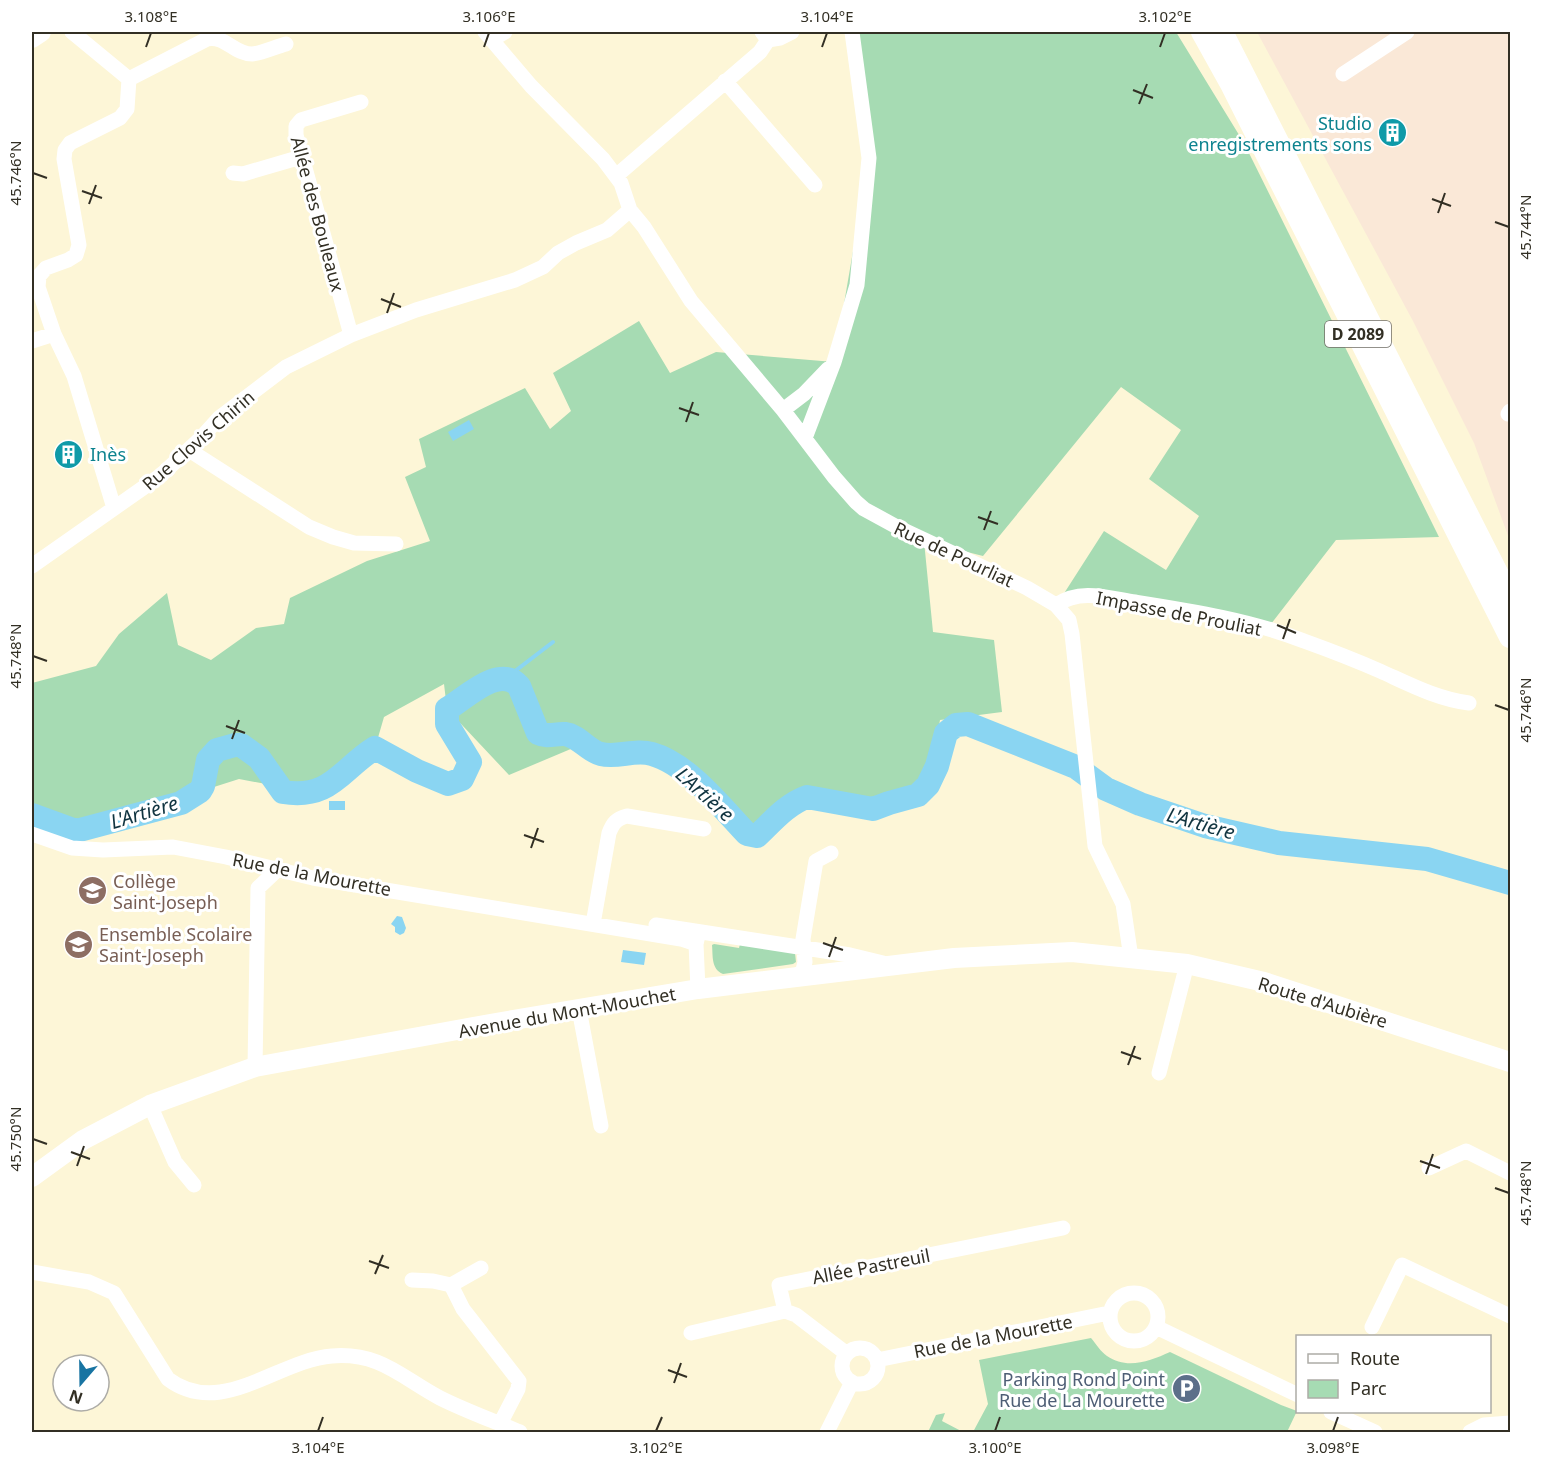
<svg xmlns="http://www.w3.org/2000/svg" width="1542" height="1464" font-family="'Noto Sans',sans-serif">
  <style>
    .industrial { fill: #fae8d7 }
    .green { fill: #a6dbb3 }
    .water { fill: #8ad5f2 }
    .lines { fill: none; stroke-linecap: round; stroke-linejoin: round }
    .stream { stroke: #8ad5f2; stroke-width: 4 }
    .river { stroke: #8ad5f2; stroke-width: 24 }
    .minor { stroke: #fff; stroke-width: 15 }
    .major { stroke: #fff; stroke-width: 20 }
    .highway { stroke: #fff; stroke-width: 22 }
    .ticks { fill: none; stroke: #322f24; stroke-width: 2 }
    .labels { text-anchor: middle; dominant-baseline: central; stroke-width: 6; stroke-linejoin: round; paint-order: stroke }
    .shield { fill: #fff; stroke: #706d66; stroke-width: 1.5 }
    .shield-label { font-size: 16px; font-weight: bold; fill: #322f24 }
    .culture-label { font-size: 18px; fill: #0d838f; stroke: #fff; text-anchor: end }
    .street-label { font-size: 18px; fill: #322f24; stroke: #fff }
    .education-label { font-size: 18px; fill: #785e54; stroke: #fff; text-anchor: start }
    .service-label { font-size: 18px; fill: #4e5e75; stroke: #fff; text-anchor: end }
    .water-label { font-size: 20px; font-style: italic; fill: #103440; stroke: #fff }
    .neatline { fill: none; stroke: #322f24; stroke-width: 2 }
    .ticks-label { font-size: 15px; text-anchor: middle; fill: #322f24 }
  </style>
  <rect width="100%" height="100%" fill="#fdf6d7"/>
  <path class="industrial" d="M1257 32H1510V541L1474 443 1413 321Z"/>
  <path class="green" d="M857 32H1176L1244 143 1439 537 1336 540 1267 629 1063 595 1104 531 1166 570 1199 516 1149 479 1181 430 1121 387 983 556 924 541 933 632 994 640 1002 712 940 720 928 785 873 809 807 797 797 801 747 834 681 769 635 752 585 743 509 775 447 709 444 684 384 717 375 748 308 792 239 779 76 831 32 818V683L96 666 119 634 167 593 178 645 211 660 256 628 284 624 290 598 367 561 430 541 405 477 426 467 419 439 525 388 550 429 571 411 553 373 639 321 670 373 716 352 834 362 869 158Z
    M714 944 739 948 740 944 795 953 796 962 793 964 723 974C711 969 713 956 712 945Z
    M1091 1338C1096 1344 1101 1352 1107 1356 1127 1370 1150 1361 1170 1352L1281 1405 1297 1411 1287 1432H973L988 1404 979 1360Z
    M945 1413 942 1421 963 1432H928L936 1415Z"/>
  <path class="water" d="M469 420 474 429 453 441 448 432Z
    M329 801H345V810H329Z
    M397 916 402 917 406 928 404 933 400 935 395 932V927L391 924Z
    M623 950 646 953 644 965 621 962Z"/>
  <g class="lines">
    <path class="stream" d="M506 678 553 642"/>
    <path class="river" d="M32 815 76 831 181 803 200 791 203 786 208 760 217 750 235 745H241L259 758 283 792C331 800 341 769 375 748L417 771 448 784 462 779 470 762 447 724V709C466 698 499 664 519 686L538 733C548 738 556 733 565 734 579 736 588 751 601 754 618 758 635 749 652 754 688 764 722 808 747 834L757 836C772 822 787 804 807 797L873 809 889 803 918 795 928 785 937 766 946 733 956 725 968 724 1076 767 1106 789 1140 804 1205 826 1279 843 1427 859 1510 883"/>
    <path class="minor" d="M72 32 129 79
      M485 32 531 86 603 159 621 183 630 210 644 227 691 301 783 410 834 477 856 502 864 509 897 527 1027 588 1056 605 1069 620 1072 634 1095 846 1123 904 1131 958
      M491 40 505 32
      M768 40 780 38 792 32
      M1343 74 1407 32
      M129 79 207 39C225 35 234 54 252 54 263 53 275 47 286 44
      M725 81 815 185
      M233 173 243 174 301 157
      M616 176 760 52 768 40 762 32
      M351 335 296 135V126L301 120 361 102
      M32 341 54 334
      M783 410 804 394 828 369
      M1508 414 1510 411
      M805 438 834 362 857 285 869 158 852 32
      M189 450 309 527 333 537 354 543 396 544
      M114 508 74 376 54 334 38 287 39 276 46 268 68 260 76 255 79 245 64 159 65 150 70 143 120 118 127 109 129 79
      M32 566 160 476 201 438 219 418 286 367 351 335 416 310 515 280 543 267 558 253 576 243 607 230 630 210
      M1056 605C1080 588 1109 598 1135 602 1192 611 1250 620 1304 641 1329 650 1355 660 1380 671 1409 684 1437 699 1469 703
      M32 834 72 848 103 850 173 847 226 857 313 878 681 939 696 944
      M593 924 609 833C613 823 616 819 627 816L704 829
      M656 925 850 955 883 963
      M698 935 696 944 698 989
      M796 978 803 970 805 962 803 939 816 861 831 853
      M579 1009 601 1126
      M255 1067 258 888 277 870
      M1159 1073 1187 964
      M150 1105 175 1162 194 1185
      M1429 1168 1466 1151 1510 1173
      M32 1272 89 1282 114 1293 168 1379C221 1419 278 1360 332 1356 380 1352 402 1378 440 1398 466 1411 494 1421 520 1432
      M412 1280 433 1281 451 1285 481 1268
      M451 1285 463 1309 519 1381 518 1389 500 1424
      M1110 1317a24 24 0 1 1 48 0a24 24 0 1 1-48 0Z
      M1156 1327 1298 1395
      M1372 1327 1402 1265 1510 1316
      M691 1333 785 1311
      M842 1366a18 18 0 1 1 36 0a18 18 0 1 1-36 0Z
      M847 1354 796 1315 785 1311 779 1285 1063 1228
      M877 1360 1109 1313
      M1331 1412 1375 1432
      M827 1432 852 1382
      M1470 1432 1484 1425 1510 1423"/>
    <path class="major" d="M32 38 41 32
      M32 1177 83 1140 150 1105 255 1067 490 1024 698 989 954 958 1072 952 1187 964 1264 982 1510 1062"/>
    <path class="highway" d="M1202 32 1232 86 1510 637
      M1222 32 1510 598"/>
  </g>
  <path class="ticks" d="M146 47 151 33M484 47 489 33M822 47 827 33M1160 47 1165 33M1133 90 1153 98M1139 104 1147 84M33 173 47 178M82 191 102 198M1432 199 1451 206M89 204 96 185M1438 213 1445 193M1495 222 1509 227M381 299 401 307M387 313 394 293M679 408 699 415M686 422 693 402M978 517 998 524M984 530 991 511M1277 625 1296 633M1283 639 1290 619M33 656 47 661M1495 705 1509 710M226 726 245 733M232 739 239 720M524 835 544 842M531 848 538 828M823 943 843 950M829 957 836 937M1121 1052 1141 1059M1128 1065 1135 1046M33 1139 47 1144M71 1152 90 1159M1420 1161 1440 1168M77 1166 84 1146M1426 1174 1433 1154M1495 1188 1509 1193M369 1261 389 1268M375 1274 383 1255M668 1370 687 1377M674 1383 681 1363M318 1431 323 1417M656 1431 662 1417M995 1431 1000 1417M1333 1431 1338 1417"/>
  <defs>
    <symbol id="building-disc" viewBox="-11 -11 22 22"><circle r="9.5" fill="#0f9aa8" stroke="#fff"/><path d="M-4-6H4V6H1V3H-1V6H-4ZM-2.5-4.3h1.7v1.8h-1.7ZM.8-4.3h1.7v1.8H.8ZM-2.5-1h1.7V.8h-1.7ZM.8-1h1.7V.8H.8Z" fill="#fff"/></symbol>
    <symbol id="school-disc" viewBox="-11 -11 22 22"><circle r="9.5" fill="#8d6e63" stroke="#fff"/><path d="M0-5L7-2L0 1L-7-2ZM-4 1L0 2.5L4 1V4Q0 6-4 4Z" fill="#fff"/></symbol>
    <symbol id="parking-disc" viewBox="-11 -11 22 22"><circle r="9.5" fill="#5c6f8a" stroke="#fff"/><path d="M-3.5-5.5H1a3.5 3.5 0 0 1 0 7H-1V5.5H-3.5ZM-1-3.4V-.6H.8a1.4 1.4 0 0 0 0-2.8Z" fill="#fff"/></symbol>
  </defs>
  <g fill-rule="evenodd">
    <use href="#building-disc" x="1376" y="116" width="33" height="33"/>
    <use href="#building-disc" x="52" y="438" width="33" height="33"/>
    <use href="#school-disc" x="76" y="874" width="33" height="33"/>
    <use href="#school-disc" x="62" y="928" width="33" height="33"/>
    <use href="#parking-disc" x="1170" y="1372" width="33" height="33"/>
  </g>
  <g class="labels">
    <rect class="shield" x="1325" y="321" width="66" height="26" rx="4.5"/>
    <g class="shield-label">
      <text x="1358" y="334">D 2089</text>
    </g>
    <g class="culture-label">
      <text x="1372" y="123">Studio<tspan x="1372" dy="21">enregistrements sons</tspan></text>
      <text x="90" y="454" text-anchor="start">Inès</text>
    </g>
    <g class="street-label">
      <text transform="translate(318 214) rotate(75)">Allée des Bouleaux</text>
      <text transform="translate(198 440) rotate(-41)">Rue Clovis Chirin</text>
      <text transform="translate(954 554) rotate(25)">Rue de Pourliat</text>
      <text transform="translate(1179 613) rotate(11)">Impasse de Prouliat</text>
      <text transform="translate(312 874) rotate(11)">Rue de la Mourette</text>
      <text transform="translate(1323 1002) rotate(17)">Route d'Aubière</text>
      <text transform="translate(567 1012) rotate(-10)">Avenue du Mont-Mouchet</text>
      <text transform="translate(871 1266) rotate(-11)">Allée Pastreuil</text>
      <text transform="translate(993 1336) rotate(-11)">Rue de la Mourette</text>
    </g>
    <g class="education-label">
      <text x="113" y="881">Collège<tspan x="113" dy="21">Saint-Joseph</tspan></text>
      <text x="99" y="934">Ensemble Scolaire<tspan x="99" dy="21">Saint-Joseph</tspan></text>
    </g>
    <g class="service-label">
      <text x="1165" y="1379">Parking Rond Point<tspan x="1165" dy="21">Rue de La Mourette</tspan></text>
    </g>
    <g class="water-label">
      <text transform="translate(705 794) rotate(42)">L'Artière</text>
      <text transform="translate(144 812) rotate(-17)">L'Artière</text>
      <text transform="translate(1201 823) rotate(16)">L'Artière</text>
    </g>
  </g>
  <rect width="1542" height="1464" fill="none" stroke="#ffffff" stroke-width="66"/>
  <rect x="1296" y="1335" width="195" height="78" fill="#ffffff" stroke="#adaca7" stroke-width="1.5"/>
  <rect x="1308" y="1354" width="30" height="9" fill="#ffffff" stroke="#adaca7" stroke-width="1.5"/>
  <text x="1350" y="1365" font-size="18" fill="#322f24">Route</text>
  <rect x="1308" y="1380" width="30" height="18" fill="#a6dbb3" stroke="#adaca7" stroke-width="1.5"/>
  <text x="1350" y="1395" font-size="18" fill="#322f24">Parc</text>
  <g transform="translate(81 1383) rotate(200)"><circle r="28" fill="#ffffff" stroke="#adaca7" stroke-width="1.5"/>
  <path d="M0-4.5L10 22L0 15L-10 22Z" fill="#1874a2"/>
  <text y="-9" font-size="16" font-weight="bold" text-anchor="middle" fill="#322f24">N</text>
  </g>
  <rect x="33" y="33" width="1476" height="1398" class="neatline"/>
  <g class="ticks-label">
    <text x="151" y="22">3.108°E</text>
    <text x="489" y="22">3.106°E</text>
    <text x="827" y="22">3.104°E</text>
    <text x="1165" y="22">3.102°E</text>
    <text transform="translate(16 173) rotate(-90)" y="5">45.746°N</text>
    <text transform="translate(1526 227) rotate(-90)" y="5">45.744°N</text>
    <text transform="translate(16 656) rotate(-90)" y="5">45.748°N</text>
    <text transform="translate(1526 710) rotate(-90)" y="5">45.746°N</text>
    <text transform="translate(16 1139) rotate(-90)" y="5">45.750°N</text>
    <text transform="translate(1526 1193) rotate(-90)" y="5">45.748°N</text>
    <text x="318" y="1453">3.104°E</text>
    <text x="656" y="1453">3.102°E</text>
    <text x="995" y="1453">3.100°E</text>
    <text x="1333" y="1453">3.098°E</text>
  </g>
</svg>
